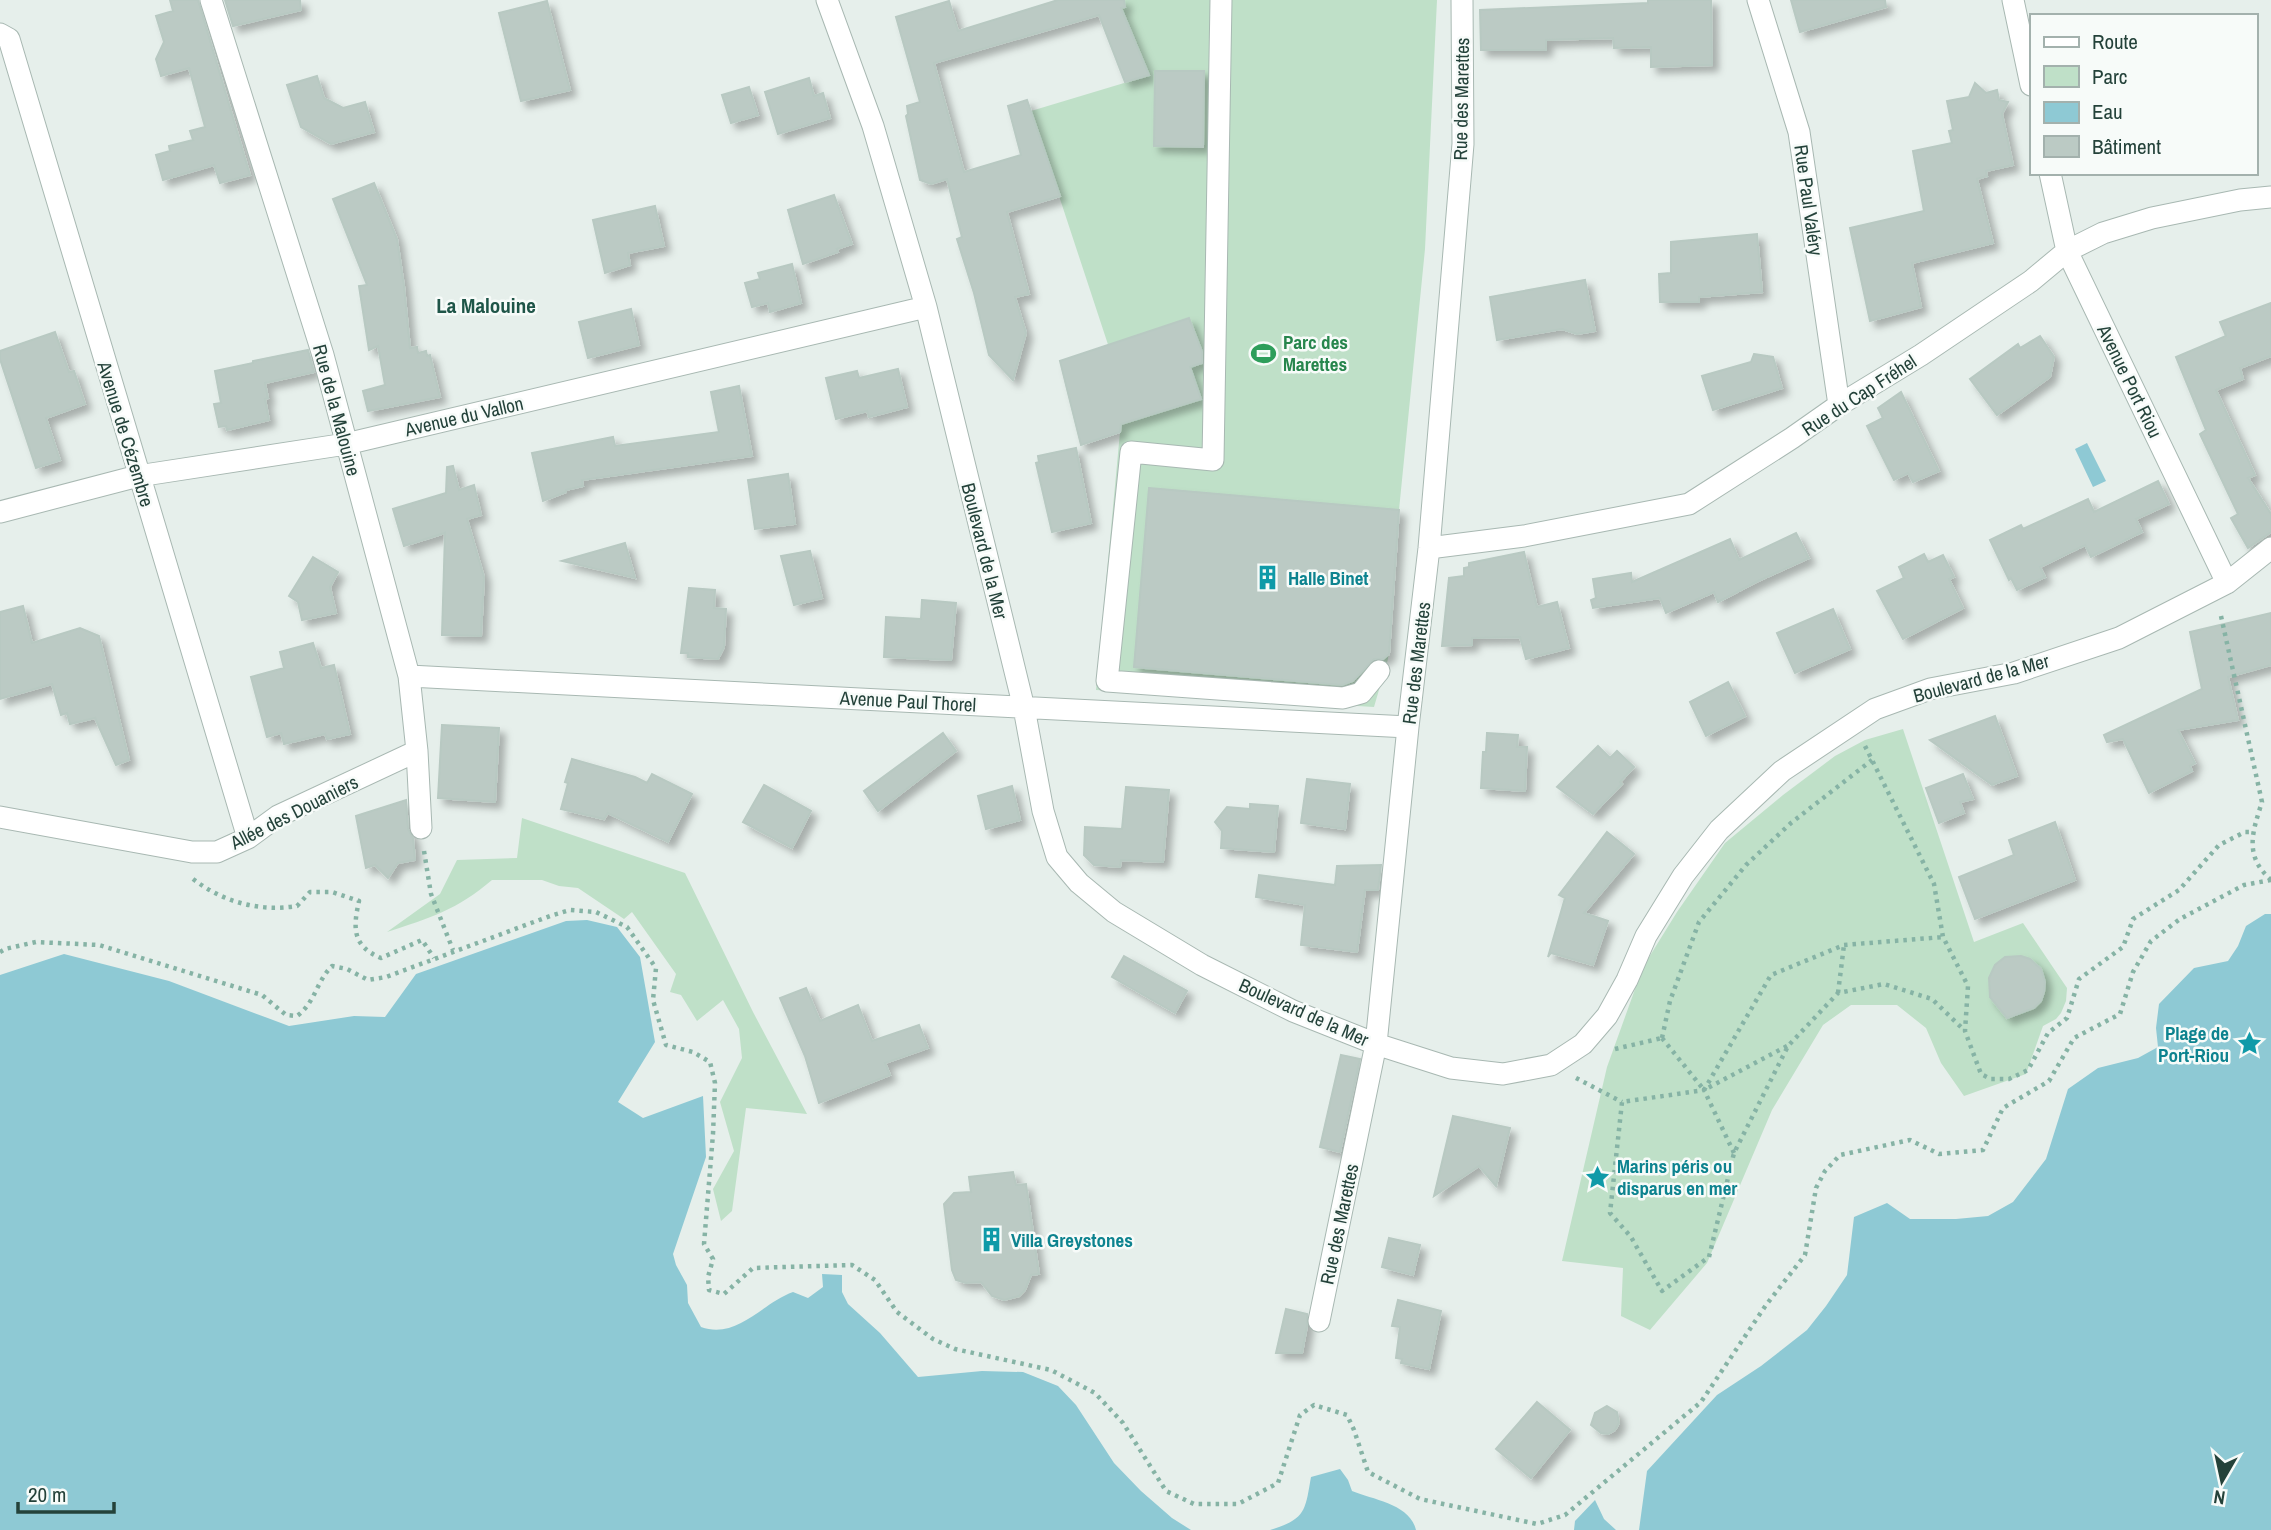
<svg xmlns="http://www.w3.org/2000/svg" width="2271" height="1530" font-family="'Archivo Narrow',sans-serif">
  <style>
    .green { fill: #bfe0c8 }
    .water { fill: #8ec9d4 }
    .building { fill: #bbcac4; stroke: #b8c9c2; stroke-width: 2; filter: url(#shadow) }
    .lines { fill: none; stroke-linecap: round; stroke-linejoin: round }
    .minor-casing { stroke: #a8b8b2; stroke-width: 23 }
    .path { stroke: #86b3a5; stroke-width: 4.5; stroke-dasharray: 3.5 5; stroke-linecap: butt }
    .minor { stroke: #fff; stroke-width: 21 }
    .labels { text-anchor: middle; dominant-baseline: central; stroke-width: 5; stroke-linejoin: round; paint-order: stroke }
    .street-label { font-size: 19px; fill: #24423a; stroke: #f7fbf9 }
    .leisure-label { font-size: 19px; font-weight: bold; fill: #27864d; stroke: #f7fbf9; text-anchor: start }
    .culture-label { font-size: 19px; font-weight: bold; fill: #0d838f; stroke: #f7fbf9; text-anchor: start }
    .neighbourhood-label { font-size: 21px; font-weight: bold; fill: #1f5548; stroke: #f7fbf9 }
  </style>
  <defs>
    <filter id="shadow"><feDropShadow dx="6" dy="6" stdDeviation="3.5" flood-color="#0004"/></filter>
  </defs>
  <rect width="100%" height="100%" fill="#e6efeb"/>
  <path class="green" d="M1117 0H1437L1425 249 1399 510 1388 659 1374 707 1096 690 1120 432 1122 387 1031 111 1144 77 1139 52Z
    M1903 729 1974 942 2023 923 2067 988 2066 1001 2061 1013 2056 1019 2043 1026 2026 1074 1964 1096 1941 1063 1926 1028 1897 1005H1851L1823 1025 1772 1110 1707 1263 1650 1330 1621 1316 1623 1268 1562 1261 1607 1067 1643 967 1677 912 1725 843 1783 795 1835 756 1865 740Z
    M522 818 685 873 753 1012 807 1114 746 1108 732 1211 721 1221 713 1189 734 1151 720 1102 742 1058 739 1029 723 1000 697 1021 681 995 670 992 676 974 632 912 624 919 578 888 559 886 542 880H492C457 910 430 918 387 932L440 894 457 860 517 858Z"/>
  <path class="water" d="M2087 443 2106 481 2093 487 2075 449Z
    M2265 914H2271V1530H1639L1647 1471 1717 1395 1761 1366 1807 1330 1826 1306 1847 1275 1854 1217 1887 1203 1910 1219H1956L1988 1216 2013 1202 2046 1159 2068 1089 2098 1068 2138 1058 2158 1047 2156 1028 2159 1004 2194 968 2228 961 2238 946 2246 926Z
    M587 920 617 927 640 957 655 1042 618 1102 643 1118 703 1096 706 1157 673 1254 676 1265 687 1285 688 1303 701 1327C737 1340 762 1303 793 1292L808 1298 823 1287 822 1274 842 1275V1292L848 1304 880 1333 918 1377 982 1371 1023 1372 1058 1386 1076 1405 1114 1463 1141 1491 1172 1518 1191 1530H0V975L64 954 169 981 289 1026 354 1016 385 1017 416 974 566 921Z
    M1340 1469 1348 1480 1352 1491C1374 1500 1410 1504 1416 1530H1270C1306 1519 1305 1511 1311 1477Z
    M1595 1500 1604 1519 1616 1530H1574L1575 1521Z"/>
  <path class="building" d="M170 0H198L250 175 220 183 214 165 163 180 156 155 170 151 169 146 193 140 190 131 205 127 189 68 161 76 156 59 164 42 156 16 173 11Z
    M225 0H300L301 10 233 26Z
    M1058 0H1124L1125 7 1121 8 1149 75 1125 82 1099 15 934 63 964 172 1021 155 1008 106 1027 100 1060 196 1007 212 1029 294 1015 297 1026 333 1013 380 989 355 974 293 957 239 962 237 947 179 931 184 920 180 906 116 908 114 907 106 920 102 896 17 949 1 958 31Z
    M1648 0H1711L1712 65 1651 67V47L1614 48 1613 38 1546 40V50H1481L1480 10 1648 3Z
    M1791 0H1885L1886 7 1800 32Z
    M547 1 570 90 521 101 499 13Z
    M1155 71H1204L1203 147 1154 146Z
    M317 76 324 98 343 108 365 102 374 132 331 144 301 127 287 85Z
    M809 78 814 96 823 93 830 118 778 134 765 92Z
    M1975 83 1986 93 1997 90 1999 100 2008 102 2002 114 2013 165 1986 171 1987 176 1977 179 1993 243 1912 263 1921 307 1870 321 1850 228 1924 211 1913 151 1952 143 1949 131 1953 130 1947 101 1969 97Z
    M749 87 758 115 731 123 722 95Z
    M374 183 397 239 404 286 410 348 417 347 418 353 426 351 427 356 430 355 440 397 368 411 363 391 385 385 378 346 369 350 359 286 367 285 333 199Z
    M834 195 852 244 837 249 838 252 803 264 788 210Z
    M655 206 664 246 628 253 630 265 605 273 593 220Z
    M1757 234 1762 292 1699 297V302H1660L1659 274 1671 273V242Z
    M792 264 801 303 770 312 768 303 752 307 745 283 760 279 758 273Z
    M1585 280 1595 331 1577 334 1562 329 1497 340 1490 297Z
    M2271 303V356L2240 368 2243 379 2216 390 2255 475 2248 478 2271 514V532L2248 548 2231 518 2238 514 2200 434 2206 430 2176 357 2226 336 2220 322Z
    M631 309 639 345 588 358 579 322Z
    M1189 318 1202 352V363L1190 367 1201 399 1121 424 1120 432 1081 445 1060 361Z
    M55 332 69 372 74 371 85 404 46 418 60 460 36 468 0 359V351Z
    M2040 336 2054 357 2050 377 1997 415 1970 379 2018 344 2020 348Z
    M308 350 314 372 265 383 268 398 265 399 269 420 227 430 226 426 219 427 214 404 221 403 215 371 253 363V361Z
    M1754 354 1773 357 1782 388 1713 410 1702 376 1751 362Z
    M898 369 907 407 869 417 867 411 836 419 826 378 857 371 859 378Z
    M739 386 752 456 582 480 583 486 566 490V492L543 501 532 453 613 437 615 446 719 432 711 392Z
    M1901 392 1939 471 1913 482 1908 473 1894 480 1867 426 1883 418 1878 408Z
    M1076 448 1091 523 1052 532 1036 463 1039 462 1038 456Z
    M453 466 459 490 474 485 481 515 467 519 484 577 481 636 442 635 445 533 404 546 393 509 446 493 447 467Z
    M788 474 795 524 755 529 748 480Z
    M2158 481 2169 504 2136 519 2142 532 2091 557 2085 545 2040 567 2045 577 2017 590 2011 578 2009 580 1990 540 2021 525 2023 529 2088 499 2094 512Z
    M1149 488 1399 510 1389 654 1383 659H1374L1353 681 1342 685 1134 667Z
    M1796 533 1809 558 1756 582 1718 602 1714 592 1666 613 1660 598 1593 608 1591 600 1596 598 1593 579 1631 573 1632 582 1730 539 1739 560Z
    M625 543 635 578 562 561Z
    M810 551 822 598 794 605 781 556Z
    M1524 552 1537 607 1557 602 1569 648 1526 659 1520 637 1472 638V645L1442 646 1449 578 1464 576V568L1469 567V563Z
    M1924 554 1928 562 1943 555 1954 577 1949 579 1963 608 1903 639 1877 591 1904 578 1899 567Z
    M313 557 338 572 330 587 336 613 302 620 298 602 289 596Z
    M689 588 715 590 714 608 726 609 724 647 718 659 688 657V653H681Z
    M922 600 956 603 951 660 884 657 886 617 921 619Z
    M23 606 32 643 80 628 99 636 129 760 116 765 95 718 70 724 67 713 61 715 52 684 0 699V612Z
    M1833 609 1850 649 1795 673 1777 633Z
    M2271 613V665L2228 677 2238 720 2178 730 2195 763 2190 766 2192 771 2149 793 2123 739 2107 742 2104 735 2202 689 2190 632Z
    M313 643 321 668 334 665 350 734 327 739 325 734 284 744 281 733 267 737 251 677 284 668 280 652Z
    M1728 682 1745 716 1706 736 1690 702Z
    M1995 716 2017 776 1992 785 1930 740Z
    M442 725 499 728 495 802 438 798Z
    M943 733 956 751 878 811 864 791Z
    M1487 733 1518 735 1517 747H1527L1525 791 1481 788 1483 752H1486Z
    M1598 746 1610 758 1617 751 1634 767 1620 782 1622 784 1593 814 1557 787Z
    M572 759 635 777 647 783 652 774 692 794 668 842 608 813 604 819 561 809 568 783 565 782Z
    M1963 774 1973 799 1960 802 1964 813 1939 823 1926 788Z
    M1307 779 1350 784 1345 829 1301 823Z
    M764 785 811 811 792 848 743 822Z
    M1012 786 1020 820 986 829 978 796Z
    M1126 787 1169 790 1163 862 1121 860 1120 867 1094 865 1084 855 1085 827 1122 829Z
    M406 800 408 829 413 838 415 860 398 863 388 878 375 865 366 868 356 816Z
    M1250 804 1278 806 1274 852 1221 848 1222 831 1215 822 1227 807 1250 809Z
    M2055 822 2075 880 1975 919 1959 877 2014 855 2009 840Z
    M1607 832 1634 854 1584 913 1608 921 1593 965 1551 953 1548 957 1565 898 1559 895Z
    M1381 865 1378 890H1365L1357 952 1301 945 1305 905 1256 897 1259 875 1335 885 1337 866Z
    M1124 956 1187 991 1175 1013 1112 977Z
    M2021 956 2030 959 2041 969 2045 982 2044 992 2041 1001 2034 1008 2007 1018 1990 997 1989 978 1995 965 2005 957Z
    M806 988 820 1021 858 1005 872 1041 919 1025 928 1048 885 1063 890 1075 819 1103 805 1056 780 998Z
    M1341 1055 1360 1059 1340 1152 1320 1147Z
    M1453 1116 1510 1128 1496 1186 1479 1166 1434 1196Z
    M1013 1172 1016 1185 1026 1184 1039 1274 1031 1275 1025 1290 1019 1296 1004 1300 992 1296 981 1282 966 1283 956 1280 952 1270 944 1204 954 1193 971 1192 969 1177Z
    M1389 1238 1420 1245 1413 1275 1382 1267Z
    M1398 1300 1441 1311 1429 1369 1401 1363 1402 1359 1396 1358 1400 1327 1392 1326Z
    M1286 1309 1307 1314V1326L1302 1353H1276Z
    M1537 1402 1570 1430 1531 1478 1496 1449Z
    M1607 1406 1617 1412 1619 1423 1615 1430 1608 1434 1601 1433 1591 1425 1595 1413Z"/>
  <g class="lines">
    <defs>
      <path id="minor" d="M211 0 323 355 409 676 417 751 421 828
        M827 0 873 126 926 307 1024 708 1043 811 1057 857 1079 883 1114 912 1202 965 1293 1011 1376 1044 1451 1068 1503 1074 1551 1065 1583 1044 1607 1016 1627 980 1646 936 1683 876 1719 830 1782 771 1875 709 1930 689 2014 673 2119 638 2227 583 2271 548
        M1221 0 1213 460 1131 452 1107 681 1343 698 1361 693 1379 671
        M1758 0 1799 132 1839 405
        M2013 0 2031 85
        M0 34 9 39 248 838
        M2050 173 2067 251 2227 583
        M0 512 138 476 346 444 926 307
        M1429 548 1524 536 1689 504 1792 438 1839 405 1921 355 2031 281 2067 251 2103 233 2152 218 2240 200 2271 197
        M409 676 1408 727
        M0 817 192 852H217L248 838 278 816 417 751
        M1319 1321 1376 1044 1408 727 1429 548 1463 144 1462 0"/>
    </defs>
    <use href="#minor" class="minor-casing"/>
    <path class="path" d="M2221 616 2262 802C2252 833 2244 856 2271 880
      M1865 746 1934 884 1943 937 1968 986 1965 1031 1981 1074 1991 1079H2009L2028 1070 2048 1033 2067 1018 2079 979 2123 947 2133 919 2179 890 2219 845 2245 832H2252
      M424 851 431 894 453 950
      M193 879C223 902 259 912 297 906L310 892H332L359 901C353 928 352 946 381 958L422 940 434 958
      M0 952 5 949 36 942 99 945 262 995 286 1015 297 1016C315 1003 316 982 332 966L347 969 368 980 386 977 550 916 570 910 596 912 627 927 656 968 653 1000 666 1045 693 1052 710 1062 715 1083 713 1134 704 1244 713 1259 708 1277 709 1290 724 1294 753 1268 852 1265 875 1280 897 1312 933 1339 955 1349 1051 1370 1095 1393 1123 1423 1166 1491 1194 1504H1238L1278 1483 1300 1415 1314 1405 1347 1415 1354 1430 1368 1472 1420 1499 1537 1524 1565 1515 1701 1402 1766 1305 1805 1255 1816 1188 1825 1171 1840 1155 1910 1140 1939 1154 1983 1150 2003 1108 2049 1081 2074 1038 2120 1014 2133 972 2151 941 2180 919 2244 885 2271 880
      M1838 993 1844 945
      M1662 1038 1670 1001 1699 922 1746 865 1791 823 1872 760
      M1662 1038 1704 1090
      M1787 1046 1704 1090 1771 975 1844 945 1943 937
      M1615 1049 1662 1038
      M1576 1078 1622 1102
      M1734 1153 1704 1090 1622 1102 1610 1213 1631 1237 1662 1291 1709 1257 1734 1153 1788 1046 1838 993 1884 984 1932 999 1965 1031"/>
    <use href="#minor" class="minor"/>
  </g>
  <defs>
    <symbol id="stadium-bare" viewBox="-9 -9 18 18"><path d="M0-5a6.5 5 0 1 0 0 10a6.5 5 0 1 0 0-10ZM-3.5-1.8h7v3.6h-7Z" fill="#2e9e5b" stroke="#f7fbf9" stroke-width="2.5" paint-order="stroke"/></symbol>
    <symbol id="building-bare" viewBox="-9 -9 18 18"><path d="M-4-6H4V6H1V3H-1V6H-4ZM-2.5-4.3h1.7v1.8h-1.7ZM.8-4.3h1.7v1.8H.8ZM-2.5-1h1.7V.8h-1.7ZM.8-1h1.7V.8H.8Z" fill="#0f9aa8" stroke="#f7fbf9" stroke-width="2.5" paint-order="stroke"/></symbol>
    <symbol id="sight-bare" viewBox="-9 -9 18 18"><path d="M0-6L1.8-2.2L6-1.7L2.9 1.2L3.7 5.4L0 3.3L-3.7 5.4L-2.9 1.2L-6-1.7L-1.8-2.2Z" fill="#0f9aa8" stroke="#f7fbf9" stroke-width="2.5" paint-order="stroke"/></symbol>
  </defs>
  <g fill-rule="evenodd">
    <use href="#stadium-bare" x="1246" y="336" width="35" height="35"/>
    <use href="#building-bare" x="1250" y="560" width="35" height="35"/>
    <use href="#sight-bare" x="2232" y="1026" width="35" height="35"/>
    <use href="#sight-bare" x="1580" y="1160" width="35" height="35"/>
    <use href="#building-bare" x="974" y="1222" width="35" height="35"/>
  </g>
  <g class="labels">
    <g class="street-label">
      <text transform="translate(1461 99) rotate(-89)">Rue des Marettes</text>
      <text transform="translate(1809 200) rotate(82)">Rue Paul Valéry</text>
      <text transform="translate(2130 381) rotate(64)">Avenue Port Riou</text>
      <text transform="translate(1859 395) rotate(-33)">Rue du Cap Fréhel</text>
      <text transform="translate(337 410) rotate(75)">Rue de la Malouine</text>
      <text transform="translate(464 416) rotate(-13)">Avenue du Vallon</text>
      <text transform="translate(126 434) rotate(73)">Avenue de Cézembre</text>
      <text transform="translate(985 551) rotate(76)">Boulevard de la Mer</text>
      <text transform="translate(1416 663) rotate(-83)">Rue des Marettes</text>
      <text transform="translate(1981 678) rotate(-15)">Boulevard de la Mer</text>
      <text transform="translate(908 701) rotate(3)">Avenue Paul Thorel</text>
      <text transform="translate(294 812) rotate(-27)">Allée des Douaniers</text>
      <text transform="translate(1304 1012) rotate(24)">Boulevard de la Mer</text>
      <text transform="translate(1339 1224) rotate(-78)">Rue des Marettes</text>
    </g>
    <g class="leisure-label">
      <text x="1283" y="342">Parc des<tspan x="1283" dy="22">Marettes</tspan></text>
    </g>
    <g class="culture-label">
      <text x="1288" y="578">Halle Binet</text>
      <text x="2229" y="1033" text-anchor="end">Plage de<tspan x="2229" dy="22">Port-Riou</tspan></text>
      <text x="1617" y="1166">Marins péris ou<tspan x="1617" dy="22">disparus en mer</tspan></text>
      <text x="1011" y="1240">Villa Greystones</text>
    </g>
    <g class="neighbourhood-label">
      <text x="486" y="305">La Malouine</text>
    </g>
  </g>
  <rect x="2030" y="14" width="228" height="161" fill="#f7fbf9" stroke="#a3b1ad" stroke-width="2"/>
  <rect x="2044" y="37" width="35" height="10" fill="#ffffff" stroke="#a3b1ad" stroke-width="2"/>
  <text x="2092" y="49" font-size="21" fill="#24423a">Route</text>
  <rect x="2044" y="66" width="35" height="21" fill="#bfe0c8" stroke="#a3b1ad" stroke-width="2"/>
  <text x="2092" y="84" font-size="21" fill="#24423a">Parc</text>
  <rect x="2044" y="102" width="35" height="21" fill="#8ec9d4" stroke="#a3b1ad" stroke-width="2"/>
  <text x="2092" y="119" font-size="21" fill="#24423a">Eau</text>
  <rect x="2044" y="136" width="35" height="21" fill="#bbcac4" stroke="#a3b1ad" stroke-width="2"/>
  <text x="2092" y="154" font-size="21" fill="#24423a">Bâtiment</text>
  <g transform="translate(2222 1481) rotate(189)" stroke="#f7fbf9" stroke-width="5" paint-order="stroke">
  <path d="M0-5L12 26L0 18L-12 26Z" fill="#24423a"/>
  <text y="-10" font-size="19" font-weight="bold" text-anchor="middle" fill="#24423a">N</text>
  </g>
  <path d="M18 1502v10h96v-10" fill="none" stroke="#24423a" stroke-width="3.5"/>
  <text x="28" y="1502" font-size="21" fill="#24423a" stroke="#f7fbf9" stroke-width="5" paint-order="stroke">20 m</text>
</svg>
